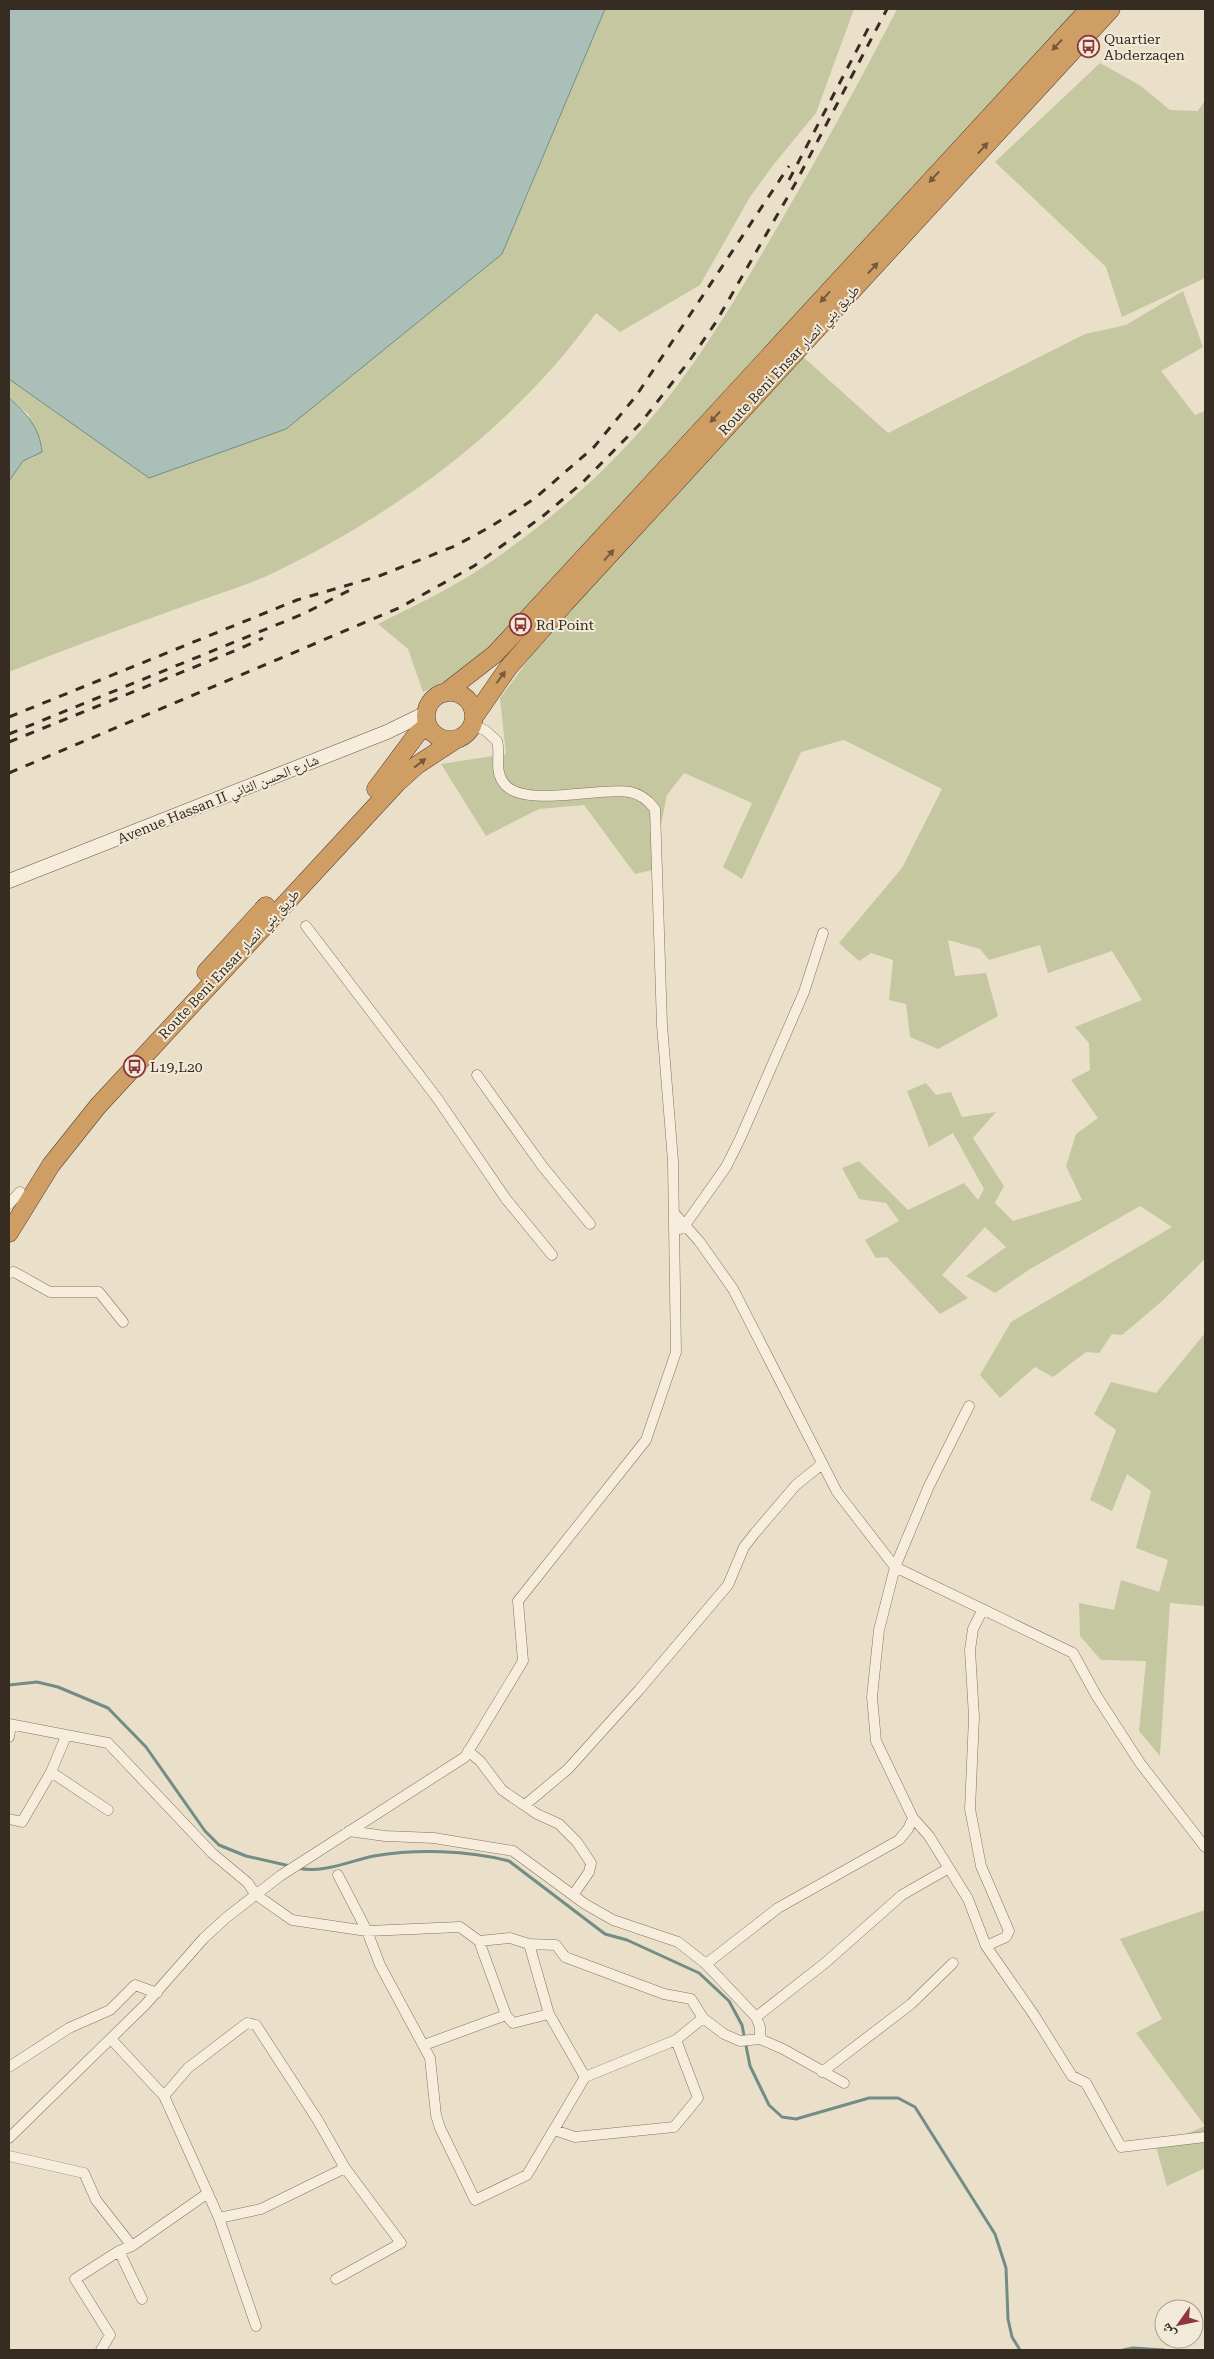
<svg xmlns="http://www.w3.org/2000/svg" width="1214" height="2359" font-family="'Roboto Serif','Noto Naskh Arabic',serif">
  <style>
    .green { fill: #c4c79f }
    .water { fill: #aabfb8; stroke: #718d85 }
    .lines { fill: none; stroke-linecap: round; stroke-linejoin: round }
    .stream { stroke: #718d85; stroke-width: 3 }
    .street-casing { stroke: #857360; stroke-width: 11 }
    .secondary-casing { stroke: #675443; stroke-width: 15 }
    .highway-casing { stroke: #534234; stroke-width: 19 }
    .street { stroke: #f6eddc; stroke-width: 10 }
    .secondary { stroke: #f6eddc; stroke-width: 14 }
    .highway { stroke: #cf9e65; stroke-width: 18 }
    .rail { stroke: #372c22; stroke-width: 3; stroke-dasharray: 9 9; stroke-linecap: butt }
    .oneway { fill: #745a3d }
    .labels { text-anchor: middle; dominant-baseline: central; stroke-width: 4; stroke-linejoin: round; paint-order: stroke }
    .poi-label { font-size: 14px; fill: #372c22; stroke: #f2ead9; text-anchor: start }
    .street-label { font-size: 14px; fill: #372c22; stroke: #f2ead9 }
  </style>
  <rect width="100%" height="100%" fill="#eae0ca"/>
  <path class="green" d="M605 9H854L816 113 774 164 750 197 700 285 620 332 596 313C515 427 396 514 271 574 245 586 217 594 190 604 129 626 68 648 9 672V481L23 461 34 457 29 415 9 398V379L149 478 522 208Z
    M897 9H1080L520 625 458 676 423 692 408 649 378 624C412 607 448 590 480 569 533 534 588 488 631 441 689 379 731 307 774 233 817 159 858 85 897 9Z
    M1100 63 1141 86 1170 110 1198 111 1205 100V278L1122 317 1106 267 995 162Z
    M1183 291 1203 347 1161 371 1195 415 1205 411V1259L1161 1302 1122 1335 1112 1334 1099 1353 1086 1352 1053 1377 1035 1367 1000 1398 980 1375 1011 1322 1172 1227 1140 1206 1030 1269 995 1293 966 1276 1006 1247 985 1227 942 1275 968 1298 940 1314 887 1257 876 1258 865 1240 899 1221 886 1203 859 1199 842 1168 859 1161 908 1210 964 1183 978 1200 984 1189 953 1133 929 1147 907 1091 926 1083 936 1095 951 1092 962 1117 996 1112 973 1138 1004 1186 995 1203 1013 1221 1082 1200 1066 1166 1076 1134 1098 1118 1071 1080 1090 1070 1089 1043 1075 1027 1142 1000 1112 951 1048 973 1040 945 989 960 980 949 948 940 955 976 986 973 998 1016 938 1049 910 1037 906 1004 889 1000 893 960 871 953 859 961 839 943 902 868 942 789 844 740 801 752 742 879 723 867 752 803 684 773 667 795 652 870 635 874 584 805 539 809 486 836 441 764 506 754 500 698 546 636 801 355 888 433 1085 334 1126 325Z
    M1205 1333V1606L1170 1603 1160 1756 1139 1731 1146 1661 1101 1660 1080 1636 1079 1603 1114 1610 1121 1580 1159 1592 1168 1560 1136 1548 1151 1491 1127 1474 1112 1511 1090 1500 1116 1430 1094 1414 1111 1382 1156 1393Z
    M1205 1910V2126L1136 2033 1162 2019 1120 1939Z
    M1205 2126V2168L1167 2186 1156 2147Z"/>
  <path class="water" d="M9 9H605L502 254 286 429 149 478 9 379Z
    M9 398C26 413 40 428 42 452L23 461 9 481Z"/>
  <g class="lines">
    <path class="stream" d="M9 1685 37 1682 58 1687 108 1708 146 1747 205 1831 219 1845 246 1856 290 1866
      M298 1868C322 1874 350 1861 374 1856 416 1849 467 1850 509 1861L605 1934 627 1940 699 1973 729 2001 742 2025 750 2066 769 2105 782 2117 796 2119 869 2098H898L915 2107 995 2234 1006 2268 1008 2319 1012 2337 1020 2350
      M1123 2350 1133 2348 1164 2350"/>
    <defs>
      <path id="street" d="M306 926 437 1098 506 1199 552 1255
        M477 1075 543 1167 590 1224
        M9 1204 20 1192
        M674 1213 699 1241 733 1289 837 1492 895 1567 1073 1653 1096 1695 1140 1763 1205 1847
        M680 1229 685 1225 726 1167 740 1139 804 992 823 933
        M9 1273 14 1272 50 1292H99L123 1322
        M969 1406 929 1486 895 1567 879 1630 872 1697 876 1741 913 1818 929 1836 968 1899 986 1946 1034 2015 1072 2076 1086 2083 1121 2147 1205 2137
        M983 1609 973 1629 970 1650 974 1717 970 1809 981 1866 1009 1931 1006 1937 986 1946
        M9 1724 108 1743 212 1853 248 1883 255 1894 292 1920 367 1931 460 1927 479 1941 510 1938 529 1944 556 1945 565 1957 664 1994 691 1999 703 2018 676 2040
        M9 1737 11 1725
        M468 1751 480 1761 502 1790 537 1814 559 1824 577 1842 591 1863 589 1872 573 1895
        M51 1772 108 1810
        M525 1805 568 1769 639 1690 728 1585 744 1547 755 1533 796 1485 822 1464
        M9 1819 22 1822 51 1772 66 1736
        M349 1831 385 1836 434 1838 513 1851 585 1904 613 1920 678 1942 706 1964 778 1908 899 1840 908 1829 913 1818
        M338 1875 367 1931 380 1965 430 2058 436 2115 440 2128 475 2200 527 2175 585 2077
        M479 1941 506 2015 513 2023 549 2014
        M529 1944 549 2014 585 2077 676 2040 698 2098 674 2127 575 2137 554 2130
        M706 1964 756 2017 760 2027V2039
        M756 2017 825 1963 902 1895 949 1868
        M703 2018 724 2034 740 2041 760 2039 783 2049 844 2083
        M111 2039 164 2096 219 2218 256 2326
        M424 2045 506 2015
        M9 2067 69 2028 110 2010 135 1985 157 1993
        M822 2072 911 2004 953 1963
        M164 2096 188 2068 247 2023 256 2025 317 2119 345 2168 401 2243 336 2279
        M9 2138 145 2005 204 1938 227 1917 280 1876 465 1757 523 1661 518 1601 646 1440 676 1352 673 1161 662 1025 655 809C649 801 640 794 630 792 601 786 521 810 503 782 494 769 501 755 497 741L486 731 473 724
        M9 2156 84 2173 96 2200 132 2246
        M219 2218 261 2209 345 2168
        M119 2251 142 2299
        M101 2350 110 2335 75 2279 119 2251 132 2246 208 2193"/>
      <path id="secondary" d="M9 881 387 732 426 713"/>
      <path id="highway" d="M426 716a24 24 0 1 1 48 0a24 24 0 1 1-48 0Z
        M445 693 495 654 1089 9
        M474 717 508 668 566 602 1111 9
        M376 789 417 734 427 726
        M206 972 266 906
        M9 1233 51 1165 98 1106 397 783 417 765 455 740"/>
    </defs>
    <use href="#street" class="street-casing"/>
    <use href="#secondary" class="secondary-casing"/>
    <use href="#highway" class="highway-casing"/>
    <use href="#street" class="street"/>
    <use href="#secondary" class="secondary"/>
    <use href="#highway" class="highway"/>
    <path class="rail" d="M789 180 871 23
      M9 717 297 600 379 576 455 546 490 527 534 499 594 447 636 396 789 166
      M9 734 303 614 350 590
      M9 742 239 649 263 638
      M9 773 399 608 474 566 543 516 581 484 639 425 690 360 716 322 795 184 887 9"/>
  </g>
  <defs><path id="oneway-solid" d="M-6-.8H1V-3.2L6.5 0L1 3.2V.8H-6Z" transform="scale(1.25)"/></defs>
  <g class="oneway">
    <use href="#oneway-solid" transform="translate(1057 45) rotate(133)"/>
    <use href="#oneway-solid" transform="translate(983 148) rotate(-47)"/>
    <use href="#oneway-solid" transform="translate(934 177) rotate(133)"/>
    <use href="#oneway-solid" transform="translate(873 268) rotate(-47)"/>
    <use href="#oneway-solid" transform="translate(825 297) rotate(132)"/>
    <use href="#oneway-solid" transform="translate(715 417) rotate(133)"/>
    <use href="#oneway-solid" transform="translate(609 555) rotate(-48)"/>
    <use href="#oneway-solid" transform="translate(501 677) rotate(-54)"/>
    <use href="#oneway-solid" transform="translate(420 763) rotate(-38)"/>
  </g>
  <defs>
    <symbol id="bus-ring" viewBox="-11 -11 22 22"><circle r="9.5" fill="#f2ead9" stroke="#8d373a" stroke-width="1.5"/><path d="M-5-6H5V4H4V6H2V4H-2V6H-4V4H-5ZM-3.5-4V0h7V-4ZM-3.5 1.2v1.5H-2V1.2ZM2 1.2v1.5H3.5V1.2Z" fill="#8d373a"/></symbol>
  </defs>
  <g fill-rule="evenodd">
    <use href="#bus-ring" x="1076" y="34" width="25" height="25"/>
    <use href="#bus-ring" x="508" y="612" width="25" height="25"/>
    <use href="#bus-ring" x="122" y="1054" width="25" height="25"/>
  </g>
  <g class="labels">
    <g class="poi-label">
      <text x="1104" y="39">Quartier<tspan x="1104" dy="16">Abderzaqen</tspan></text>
      <text x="536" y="625">Rd Point</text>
      <text x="150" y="1067">L19,L20</text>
    </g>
    <g class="street-label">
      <text transform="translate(789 360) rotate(-47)">Route Beni Ensar طريق بني انصار</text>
      <text transform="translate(218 799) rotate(-22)">Avenue Hassan II شارع الحسن الثاني</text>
      <text transform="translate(229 964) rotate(-47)">Route Beni Ensar طريق بني انصار</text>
    </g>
  </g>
  <rect width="1214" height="2359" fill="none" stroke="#372c22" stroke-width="20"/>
  <g transform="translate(1179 2324) rotate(237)"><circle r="24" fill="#f2ead9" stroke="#a79e90"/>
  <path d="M0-4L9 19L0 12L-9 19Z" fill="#8d373a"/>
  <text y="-8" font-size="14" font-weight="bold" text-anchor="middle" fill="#372c22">ش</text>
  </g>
</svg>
